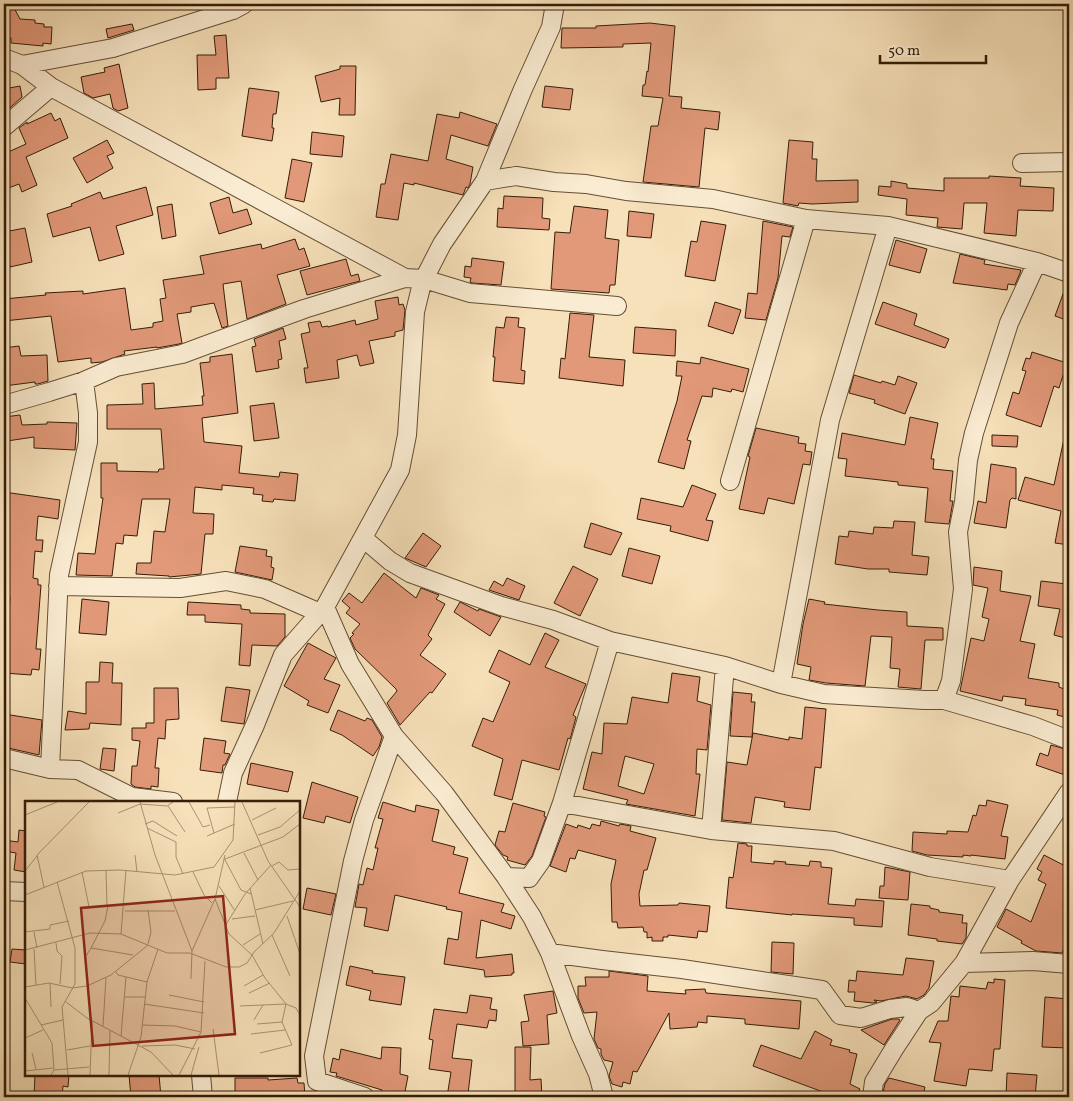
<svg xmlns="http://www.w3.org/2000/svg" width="1073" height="1101" font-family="Vollkorn,serif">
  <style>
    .building { fill: #e29979; stroke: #341d08; fill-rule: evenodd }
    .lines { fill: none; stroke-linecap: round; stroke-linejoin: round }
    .minor-casing { stroke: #654e34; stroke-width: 20 }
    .minor { stroke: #faecd2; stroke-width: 18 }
    .inset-road { fill: none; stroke: #a99373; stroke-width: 1 }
    .view { fill: #8f2418; fill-opacity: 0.15; stroke: #8f2418; stroke-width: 2.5 }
    .inset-edge { fill: none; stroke: #341d08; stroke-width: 2.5 }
  </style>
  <rect width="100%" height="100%" fill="#f7e1ba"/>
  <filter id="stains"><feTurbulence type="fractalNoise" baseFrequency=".004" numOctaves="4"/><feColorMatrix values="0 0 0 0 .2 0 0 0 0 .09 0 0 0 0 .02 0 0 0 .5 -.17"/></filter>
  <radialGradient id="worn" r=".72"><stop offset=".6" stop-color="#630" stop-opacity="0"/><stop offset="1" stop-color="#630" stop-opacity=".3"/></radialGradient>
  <path class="building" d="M4 4H12L20 19 35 20V23L44 24V27H52L51 44 43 43V46L11 43V38L4 37Z
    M650 23 675 26 669 96 682 97 681 108 720 112 718 130 705 128 699 187 643 182 651 126H658L663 98 642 96 643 85H645L647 71 648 72 651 43 623 44V47L561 48 562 28H596V26Z
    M132 24 134 30 108 38 106 29Z
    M226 35 229 78H216V89L198 90 197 55H216L214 36Z
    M119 64 128 108 118 111 113 108 110 94 93 98 84 93 81 77 105 72 104 68Z
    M340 66H356L355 115H339L340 98 321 102 315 76 340 69Z
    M20 86 22 97 4 113V89Z
    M545 86 573 89 570 110 542 107Z
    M249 88 279 92 276 114H273L272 128H274L272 141 242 136Z
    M460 112 497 124 488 146 451 135 446 159 473 167 470 184 468 188 466 187 463 195 414 183V185L404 183 398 220 376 217 381 184H385L391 154 428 161 437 114 459 118Z
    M51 113 55 121 60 118 68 138 26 157 37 185 22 192 19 184 6 189 4 183V157L8 156 6 153 26 144 19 128 27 122V124Z
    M312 132 344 136 342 157 310 154Z
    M107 140 114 153 107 156 113 168 87 183 73 158Z
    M789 140 813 142 812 159H817L816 181 858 180V202L812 204 799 203 798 206 783 203Z
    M292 159 312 163 304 202 285 198Z
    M989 176 1021 178 1020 186 1054 188 1053 211 1018 210 1016 236 984 233 987 203H964L962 229 937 227 938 218 906 215 907 199 878 195 879 186 891 187V181L907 184V188L944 191V178H989Z
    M146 187 153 215 116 226 124 254 99 261 90 227 53 237 47 214 72 206 71 204 100 192 103 199Z
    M504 196 543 198 542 218 550 219 549 230 497 227 498 208 503 209Z
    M229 197 233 213 247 209 252 224 219 234 210 203Z
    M172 204 176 236 162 239 157 207Z
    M574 206 608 210 605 238 619 240 615 285H610L609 293 551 289 555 232 570 233Z
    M629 211 654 214 651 238 627 236Z
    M701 221 726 225 715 281 685 276 691 241 697 242Z
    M763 221 793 227 790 237 782 236 778 278 766 320 745 318 748 293 757 294Z
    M25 228 32 262 10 267 4 232Z
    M295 239 299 250 304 248 310 266 277 275 286 304 247 319 241 281 223 284 228 326 222 328 214 303 191 307V312L177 314 182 343 179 344 157 348V347L124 351 125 354 102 362 91 363V358L58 362 51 316 4 321V299L46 295 45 293 83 291V294L125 288 131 330 153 327V323L163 321 160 299 166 298 163 280 204 274 200 256 261 244 262 249Z
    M896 240 927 249 920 273 889 265Z
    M960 254 985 260 984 264 1021 270 1020 273 1015 285 1008 284 1007 290 953 283Z
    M472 258 504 262 501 285 472 283 470 282 471 278 464 277 465 266 471 267Z
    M346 259 351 276 358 274 360 281 307 295 300 271Z
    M1067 283H1069V321L1055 316Z
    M398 297 399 305 403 304 405 310 403 330 395 332V336L369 341 374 363 360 366 357 355 337 360 339 378 306 383 304 368H308L301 334 310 332 308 323 320 321 322 327 328 326V327L355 320 356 325 378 319 375 301Z
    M715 302 741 310 733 334 708 326Z
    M883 302 917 314 914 325 949 339 945 348 875 324Z
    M570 313 594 315 589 357 625 360 623 386 559 378 561 358 565 359Z
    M506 317 519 318 518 327 525 328 521 370 525 371 524 384 493 381 495 357H493L496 327 504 328Z
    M635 327 676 330 675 356 633 353Z
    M283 328 286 339 279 341 282 359 278 360 279 368 256 372 252 347 256 346 254 339Z
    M19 346 21 356 47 355 48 381 38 384H35V382L4 386V348Z
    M1032 352 1067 363 1059 388 1054 386 1041 427 1006 415 1013 392 1019 394 1026 371 1022 370 1026 358 1030 359Z
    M232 354 238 413 202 418 204 442 242 446 239 473 279 477 280 472 298 474 295 501 274 499 273 502 262 501 263 495 253 494 254 488 222 485V490L195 487 193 513 214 514 213 534H205L201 574 169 577V576L136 574 137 563H151L154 531 165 532 170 499H142L137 536 124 535 123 544 116 543 112 576 76 575 78 553 95 554 103 498H101V463H117V471L158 472 159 469H164L161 429H107V405L143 404 142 384 154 383 155 409 203 405 202 396H204L200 363 210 362V357Z
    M701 357 749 369 743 392 732 389 731 392 713 388 712 397 702 396 687 440 691 441 684 469 658 462 677 401 682 376H676L677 361 700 364Z
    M854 375 881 383 882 381 895 385 898 376 917 383 905 414 874 403 875 400 849 393Z
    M274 403 279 438 254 441 250 406Z
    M20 415 22 425 47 424V422L77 423 75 450 34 448V437L7 441 4 417Z
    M910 417 938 423 931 459H934L933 469 953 471 950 501H953L949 524 925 522 928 488 898 485V482L845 476 847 459 838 458 842 433 905 445Z
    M756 428 799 437 798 443 806 444 805 451 812 452 810 465 803 464 794 504 768 498 764 514 739 509 750 457 748 456Z
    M992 435 1018 436 1017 447 992 446Z
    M1064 439 1069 440V545L1055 543 1061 511 1018 500 1025 477 1054 485Z
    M991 464 1016 468V499L1012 498 1010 500 1006 528 974 523 978 501 986 503Z
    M692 485 716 494 706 520 713 521 708 541 670 531 671 526 637 519 641 498 683 507Z
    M4 492 60 500 58 519 38 516 36 540H43L42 552 35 551 33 578 38 579V585H41L36 649H41L39 670 32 669 31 675 4 673V640H7L10 597H5L9 561H4Z
    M894 521 915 522 912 555 929 557 927 575 889 572V569H868L835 564 839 536 848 537 849 531 873 534 874 527 893 528Z
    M591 523 622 533 611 555 584 547Z
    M423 533 441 546 426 567 405 558Z
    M240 546 267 550 266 556 272 557 271 567 274 568 272 580 235 572Z
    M629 548 660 556 652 584 622 576Z
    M573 566 598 579 580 616 554 603Z
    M974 567 1002 571 1000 591 1031 596 1020 641 1035 644 1028 678 1059 683V687L1064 689 1066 682 1069 683V718L1057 715 1058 710 1025 705 1026 699 1003 696 1002 701 960 691 971 638 984 641 989 619 982 617 988 588 973 585Z
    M384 573 416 598 421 588 439 595 436 599 445 604 428 635 432 639 420 655 446 674 432 693 430 692 400 725 387 703 397 691 396 689 355 649 350 638 354 634 352 633 360 624 346 613 350 608 342 601 349 593 362 603Z
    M507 578 525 586 519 600 489 590 494 581 503 586Z
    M1041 581 1067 584V587L1069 588V639L1054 635 1060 609 1038 606Z
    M82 599 109 602 106 635 79 633Z
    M809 599 825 602 824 604 878 610 907 612V626L943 628V640H925L921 689 898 687 900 669 890 668 892 637 871 636 865 686 826 683 809 680 811 667 797 664 803 624Z
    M188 602 241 605V609L250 610V613L285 614V637L277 646 252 645 250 666 239 665 242 624 205 622V615H187Z
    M460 602 478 611 479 609 501 617 490 636 454 612Z
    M545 633 559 640 545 667 586 684 573 715 576 717 571 736 570 739 568 738 559 770 522 760 512 800 494 795 503 759 472 746 483 718 493 722 510 682 489 672 499 650 530 665Z
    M308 643 336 658 324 679 340 685 328 713 307 705 309 701 284 686Z
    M100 662 113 663 112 683H122L121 725 90 723 89 729 65 730 68 711 86 714V682H99Z
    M672 673 700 677 697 701 711 705 707 750 697 749 696 774H700L695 816 626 804 628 800 583 789 592 752 602 754 604 723 627 724 632 697 668 703ZM625 756 654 764 644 794 618 786Z
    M226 687 250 690 244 724 221 721Z
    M154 688H178L179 719 166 720 165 739 158 738 155 768H159L158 787 151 786V789L135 787 131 784 132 766H137L140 741 132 740V728H146V723H154Z
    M733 692 752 694 751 702H755L752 737 730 736Z
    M805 707 826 709 821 768 815 767 810 810 784 807 785 802 755 797 751 823 722 820 727 762 747 765 753 733 789 740V737L802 739Z
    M338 710 365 721 367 718 372 720 382 737 379 747 373 756 342 735 330 730Z
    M4 714 42 720 39 755 4 747Z
    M204 738 226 741 224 753 230 754 225 765H223L222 773 200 770Z
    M1051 745 1069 750V762L1065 775 1036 765 1040 753 1048 756Z
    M103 748 116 749 114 771 100 769Z
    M251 763 293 772 288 792 247 784Z
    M312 782 358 797 350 823 326 816 324 823 303 818Z
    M987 800 1008 805 1001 836 1008 837 1005 859 971 855V856L963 855V857L927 855 912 851 913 832 947 834V831L968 832 973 815 976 816 979 805 986 806Z
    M383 802 415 812 416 805 439 810 432 841 455 847 453 854 468 858 459 893 504 904 501 912 515 916 511 929 481 920 476 958 512 954 514 973H512V975L485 977 484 970 444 964 448 938 458 940 462 912 446 909 447 907 395 895 388 931 364 926 367 908 355 907 359 884 363 885 367 868 373 870 378 848H375L383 819 378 818Z
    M513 803 545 812 544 816 546 817 532 856 525 865 507 860 508 857 503 855 495 845 499 831 505 832Z
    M601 821 619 826 620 824 631 826 630 831 656 838 647 870H644L639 894 640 906 678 905 679 903 710 906 707 932 698 931 697 938 668 935V937H663V941H652V937L647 938V932H644L643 927 618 928 617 922H612L611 884 616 860 578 850 575 859 570 858 566 872 550 866 566 824 577 828 578 825 590 829 592 824 600 826Z
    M19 830 26 831V872L14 870 16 853 4 851V840L18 842Z
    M738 843 747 844V846H752L751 862 774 864V861L786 862 785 864 809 866 810 861 821 862V867L832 868 828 904 855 906 856 899 884 901 882 927 854 925V918L792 914V915L726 908 729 877 733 878Z
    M1044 855 1069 868V891L1063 905 1069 907V934L1067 943 1062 953 1036 951 1021 943 1022 941 997 927 1006 909 1031 922 1046 884 1038 880 1042 872 1037 869Z
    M885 867 910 872 908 900 879 898 880 886H884Z
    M307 888 336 894 331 915 303 909Z
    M911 904 930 906V908L939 910V912L963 915 962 923H967L966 938 962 944 937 941V939L908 935Z
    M772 942 794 943 793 974 771 972Z
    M12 949 26 950V964L10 962Z
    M906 958 934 961 929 988 924 995 917 999 906 996 881 1001 874 1000 877 1002 873 1003 854 1001 855 992H848L849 980 856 981 857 971 903 975Z
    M350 966 373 971 372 973 405 977 401 1005 369 1000 371 991 346 985Z
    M609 971 648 976 647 991 686 994 685 990 705 989 706 993 801 1001 799 1029 745 1024V1019L707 1016V1023L698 1022 697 1027 670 1029 669 1013 637 1072 633 1071 630 1084 623 1082 622 1087 612 1084 609 1076 613 1062 604 1060 601 1054V1049L598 1048 594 1039 597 1012 584 1013 578 998V986H586L585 977H609Z
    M994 979 1005 980 1000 1049H994L992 1071 969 1069 966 1086 934 1081 941 1043 929 1042 938 1021H948L951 996 959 997 960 986 986 989 988 982 994 983Z
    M553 991 557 1013 547 1015 549 1044 523 1046 521 1022 529 1021 524 995Z
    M470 995 492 998 490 1009 497 1010 496 1021 489 1020 487 1028 457 1024 452 1058 472 1060 468 1094 459 1093 458 1097H447L451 1072 429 1069 433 1040 429 1039 434 1009 467 1013Z
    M1045 997 1069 999V1048L1042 1047Z
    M892 1019H898L900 1020 884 1045 861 1030Z
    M815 1031 832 1040 830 1045 850 1050 849 1052 857 1054 850 1084 860 1089 855 1097H821L823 1092 753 1066 761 1045 801 1059Z
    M382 1047 401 1048 400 1074 408 1076 404 1097H380L382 1090 336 1076 337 1073 330 1072 333 1058 339 1060 341 1049 381 1059Z
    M515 1047H531L530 1080 541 1079 542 1097H515Z
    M1007 1073 1037 1075 1035 1097H1006Z
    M35 1075H69L68 1087 63 1086 62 1097 34 1096Z
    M129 1075H159L161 1097H131Z
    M235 1078H268V1080L297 1078 298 1083H304L305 1097H244V1095H235Z
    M889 1078 925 1087 923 1097H902L883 1092 885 1084Z"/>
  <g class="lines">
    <defs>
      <path id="minor" d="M4 58 22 65 51 87 405 278 424 279 470 293 617 306
        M22 65 113 48 233 10 244 4
        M4 127 51 87
        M1022 163 1069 162
        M485 181 516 176 554 182 586 184 626 191 713 199 806 219 888 226 1037 262 1069 273
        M4 405 49 392 84 381 116 367 182 354 304 309 405 278
        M730 481 806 219
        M363 538 390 561 410 573 501 606 553 620 610 641 725 666 781 684 824 694 924 700H944L1033 726 1069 740
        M58 586 180 588 226 581 265 589 320 613
        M325 607 350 664 394 736 444 793 506 877 532 917 550 953 581 1036 598 1074 604 1097
        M781 684 830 420 888 226
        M944 700 951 681 963 589 958 532 964 502 968 460 974 433 1009 323 1037 262
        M4 758 50 769 78 770 132 797 173 802
        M50 769 59 575 88 442V413L84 381
        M227 802 233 773 255 725 283 655 325 607 400 470 407 435 415 312 422 283 442 244 485 181 523 89 551 27 555 4
        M562 803 711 830 834 841 930 867 1010 880
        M711 830 725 666
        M506 877 529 878 541 861 562 803 610 641
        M4 891 26 892
        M550 953 602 960 682 969 822 990 840 1015 861 1018 890 1009 907 1007 919 1011
        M964 963 1033 961 1069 964
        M201 1075 203 1097
        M365 1097 317 1081 314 1056 353 861 364 820 394 736
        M872 1097 874 1082 894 1049 919 1011 931 1003 964 963 1010 880 1069 792"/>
    </defs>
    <use href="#minor" class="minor-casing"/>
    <use href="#minor" class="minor"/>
  </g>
  <g transform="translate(25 801)">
    <rect width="275" height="275" fill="#f7e1ba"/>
    <path class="inset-road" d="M115 1 130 54 167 150M164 1 178 26 185 24M217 1 243 60 275 106M143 5 160 31M93 12 115 3 142 5 148 1M0 14 32 1M227 19 251 7M120 23 128 20 152 35M122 27 151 41V56L158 73M189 32 182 7 210 6M233 34 255 26 275 9M182 35 210 23M219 52 233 79M110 54 112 71M199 57 216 89 226 93M200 58 258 36 275 23M247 65 254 61 263 69 275 68M0 70 12 55M57 71 64 106 82 105 81 69M168 71 179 94 187 102M32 81 50 147V183L37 206 43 274M194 85 210 110M19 86 12 54 64 1M225 87 238 143M0 94 61 70 95 69 150 74 189 66 208 39 210 1M190 98 204 133 227 154 240 177 261 203 271 207 275 214M230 109 268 100M100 110H150M262 115 275 153M207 118 230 115M200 125 220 93 246 64M0 131 25 128V124L44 120M9 131 12 147M96 133 101 69M247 134 265 175M31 142 32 150 37 155 35 183M123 143 126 131 123 109M218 144 235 133M66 147 80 120 83 105M9 148 11 184M0 149 65 132 96 133 142 152H165L201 166H214L222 162 229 151 249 132 275 90M61 155 66 147 108 154M91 171 93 174 122 181M166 178 167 150 190 98 200 54M25 182 26 206M219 185 238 174M0 186 24 182 47 187 62 185 86 174 123 144M224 192 245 182M144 194 179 201M99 196H120M0 197 27 242 29 269 26 274M41 201 62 217 126 251 148 274M119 203 179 212M215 205 261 203 257 221 267 244 235 252M229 219 238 204M232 223 257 221M16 224 38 219M118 224 150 225 176 231M78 225 81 177M188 228 194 274M226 233 260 229M96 235 101 176M0 237 18 229M117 245 150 244 170 248M42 249 65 245M7 252 11 268M29 269 64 266M0 270 28 267M65 274 67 220M84 274 85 230M103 274 116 236 122 181 133 148M154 274 176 231 180 160M166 274 174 246"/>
    <path class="view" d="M198 95 210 233 68 245 56 107Z"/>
    <rect width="275" height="275" class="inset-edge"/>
  </g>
  <rect width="1073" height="1101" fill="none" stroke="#f7e1ba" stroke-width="20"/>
  <rect x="5" y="5" width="1063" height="1091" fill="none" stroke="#341d08" stroke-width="2.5"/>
  <rect x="10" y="10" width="1053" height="1081" fill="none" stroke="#341d08"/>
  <path d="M880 55v8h106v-8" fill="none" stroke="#341d08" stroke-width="2.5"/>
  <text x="888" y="55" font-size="15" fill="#341d08" stroke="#faecd2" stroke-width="4" paint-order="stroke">50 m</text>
  <rect width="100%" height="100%" filter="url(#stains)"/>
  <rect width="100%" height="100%" fill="url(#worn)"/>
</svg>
